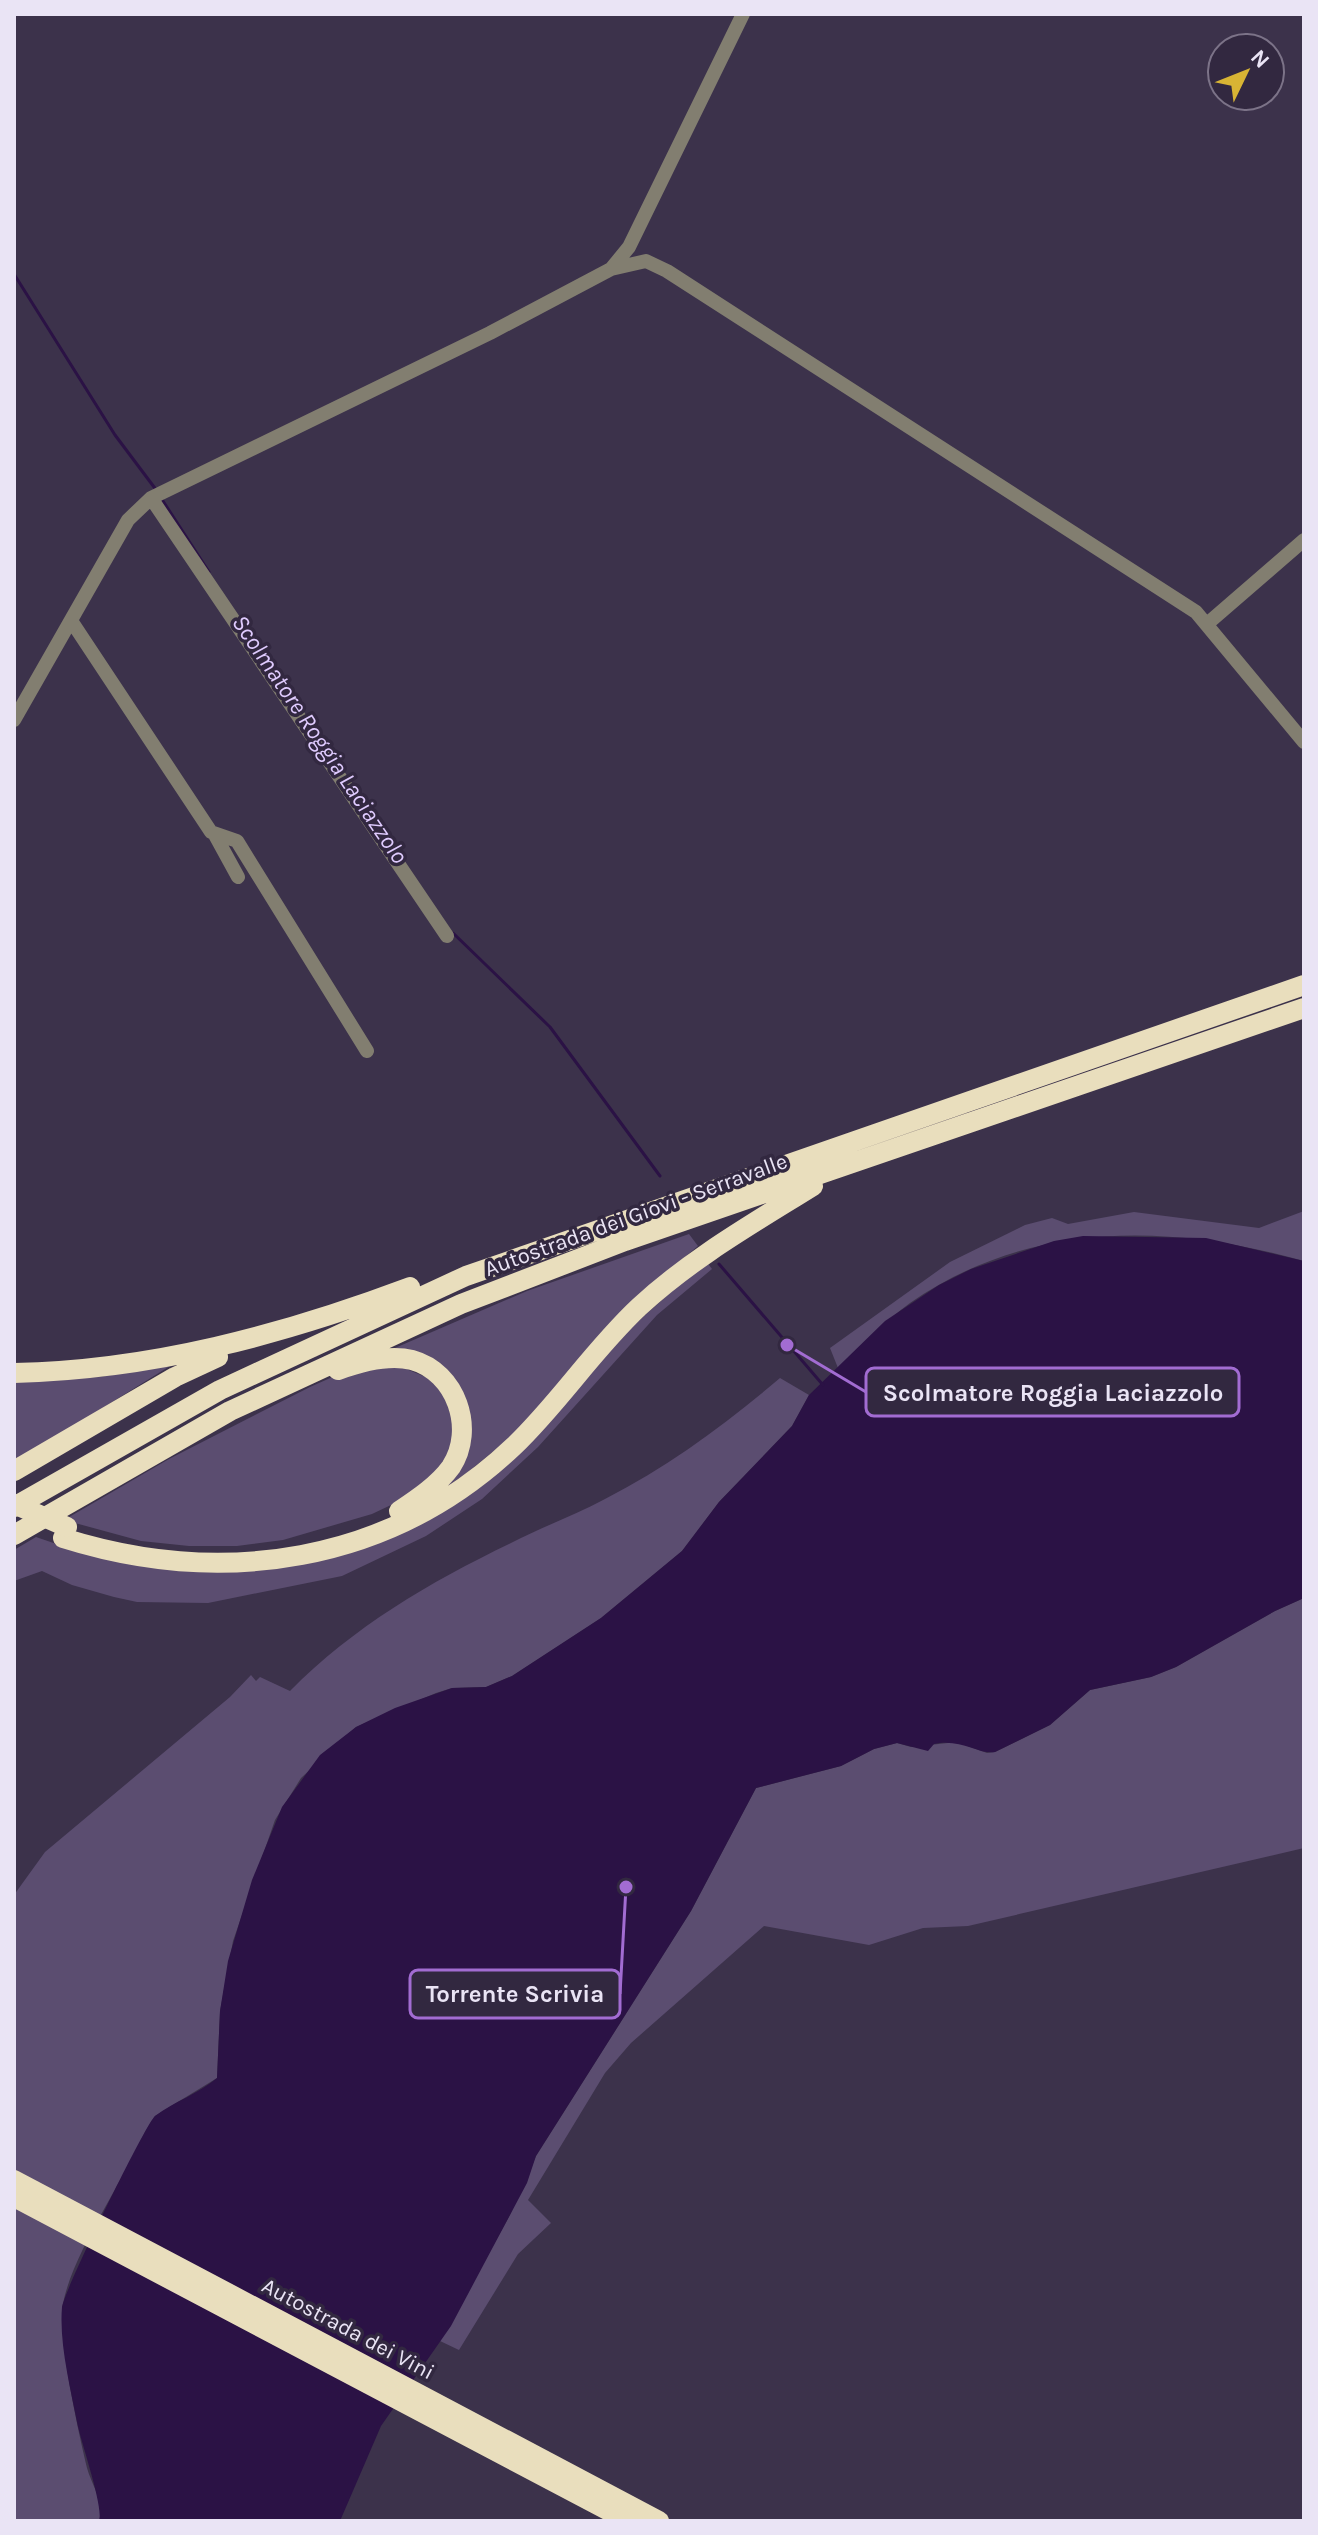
<svg xmlns="http://www.w3.org/2000/svg" width="1318" height="2535" font-family="Karla,sans-serif">
  <style>
    .green { fill: #5b4d70 }
    .water { fill: #2b1245 }
    .lines { fill: none; stroke-linecap: round; stroke-linejoin: round }
    .stream { stroke: #2b1245; stroke-width: 3 }
    .minor { stroke: #827e70; stroke-width: 14 }
    .highway { stroke: #e9debd; stroke-width: 20 }
    .highway-bridge { stroke: #e9debd; stroke-width: 20 }
    .labels { text-anchor: middle; dominant-baseline: central; stroke-width: 7; stroke-linejoin: round; paint-order: stroke }
    .street-label { font-size: 22px; fill: #eae4f5; stroke: #322840 }
    .water-label { font-size: 24px; font-style: italic; fill: #dfcbfe; stroke: #322840 }
    .leader { fill: none; stroke: #a26cd2; stroke-width: 3 }
    .callout-dot { fill: #a26cd2; stroke: #322840; stroke-width: 3 }
    .callout { fill: #322840; stroke: #a26cd2; stroke-width: 3 }
    .callout-label { font-size: 24px; text-anchor: middle; font-weight: bold; fill: #eae4f5 }
  </style>
  <rect width="100%" height="100%" fill="#3c324b"/>
  <path class="green" d="M1304 1211V1261C1169 1223 1030 1220 910 1303 883 1322 863 1347 838 1368L830 1348 950 1262 1025 1225 1052 1218 1068 1224 1134 1212 1259 1228Z
    M689 1234 698 1246 635 1299 522 1428 463 1476 425 1500 446 1481 463 1398 388 1351 527 1291Z
    M706 1261 712 1269 657 1315 538 1447 482 1499 426 1536 342 1576 208 1603 137 1602 114 1597 72 1585 42 1571 14 1581V1550L36 1537 74 1550 230 1571 439 1507 608 1348Z
    M170 1366 35 1450 14 1463V1380L99 1377Z
    M399 1366 438 1382 457 1430 444 1465 408 1497 372 1514 283 1540 237 1546H189L141 1541 64 1520 169 1459 310 1387 346 1371Z
    M780 1378 809 1395 792 1426 719 1502 682 1551 601 1618 512 1676 486 1687 452 1688 436 1693 356 1727 301 1778 275 1820 233 1941 220 2011 217 2078 155 2116 145 2132C123 2182 72 2254 63 2304 57 2336 79 2434 87 2468 92 2486 105 2502 99 2521H14V1895L45 1852 230 1697 251 1675 256 1681 260 1677 290 1691C353 1627 430 1582 511 1543 542 1527 575 1515 605 1499 669 1466 726 1424 780 1378Z
    M1304 1598V1848L968 1926 923 1928 869 1945 764 1926 631 2043 605 2073 528 2200 551 2223 518 2254 459 2350 440 2341 510 2215 536 2156 691 1911 756 1788 841 1766 874 1749 897 1743 911 1747 957 1742 987 1753 995 1752 1050 1725 1090 1690 1151 1677 1176 1667 1275 1611Z"/>
  <path class="water" d="M1083 1236 1206 1238 1304 1261V1598L1275 1611 1176 1667 1151 1677 1090 1690 1050 1725 995 1752C979 1755 961 1738 934 1744L928 1751 897 1743 874 1749 841 1766 756 1788 691 1911 536 2156 527 2183 451 2326 381 2426 340 2521H99C104 2507 81 2443 77 2422 70 2386 59 2343 62 2307 64 2291 145 2125 155 2116 175 2101 198 2094 217 2078L220 2011 228 1961 252 1880 282 1807 320 1755 356 1727 395 1708 452 1688 486 1687 512 1676 601 1618 682 1551 719 1502 792 1426 809 1395 885 1321 939 1285 971 1269 1054 1241Z"/>
  <g class="lines">
    <path class="stream" d="M14 274 115 435 157 491
      M161 498 209 572
      M453 933 550 1027 660 1176
      M719 1264 823 1385"/>
    <path class="minor" d="M611 269 629 247 743 14
      M151 498 447 936
      M72 622 211 832 237 841 367 1051
      M1207 624 1304 540
      M14 720 128 520 151 498 490 333 611 269 646 261 667 271 1196 612 1304 742
      M215 835 238 877"/>
    <path class="highway" d="M338 1370C360 1362 388 1354 412 1360 456 1372 476 1429 451 1467 438 1485 417 1499 399 1511
      M14 1373C151 1370 282 1335 410 1287
      M14 1471 175 1377 218 1357
      M14 1507 220 1390 466 1276 1304 985
      M14 1535 230 1411 461 1304 625 1241 1304 1008
      M63 1538C222 1588 390 1564 514 1446 559 1403 593 1350 639 1307 692 1258 752 1224 813 1186
      M14 2180 659 2521
      M14 2197 628 2521"/>
    <path class="highway-bridge" d="M14 1504 67 1527"/>
  </g>
  <g class="labels">
    <g class="street-label">
      <text transform="translate(636 1215) rotate(-20)">Autostrada dei Giovi - Serravalle</text>
      <text transform="translate(348 2329) rotate(28)">Autostrada dei Vini</text>
    </g>
    <g class="water-label">
      <text transform="translate(320 739) rotate(56)">Scolmatore Roggia Laciazzolo</text>
    </g>
  </g>
  <path class="leader" d="M787 1345L866 1392M626 1887L620 1994"/>
  <g class="callout-dot">
    <circle cx="787" cy="1345" r="8"/>
    <circle cx="626" cy="1887" r="8"/>
  </g>
  <g class="callout">
    <rect x="866" y="1368" width="373" height="48" rx="8"/>
    <rect x="410" y="1970" width="210" height="48" rx="8"/>
  </g>
  <g class="callout-label">
    <text x="1053" y="1401">Scolmatore Roggia Laciazzolo</text>
    <text x="515" y="2002">Torrente Scrivia</text>
  </g>
  <rect width="1318" height="2535" fill="none" stroke="#eae4f5" stroke-width="32"/>
  <g transform="translate(1246 72) rotate(47)"><circle r="38" fill="#322840" stroke="#7c7388" stroke-width="2"/>
  <path d="M0-6L14 30L0 20L-14 30Z" fill="#d8b434"/>
  <text y="-12" font-size="22" font-weight="bold" text-anchor="middle" fill="#eae4f5">N</text>
  </g>
</svg>
